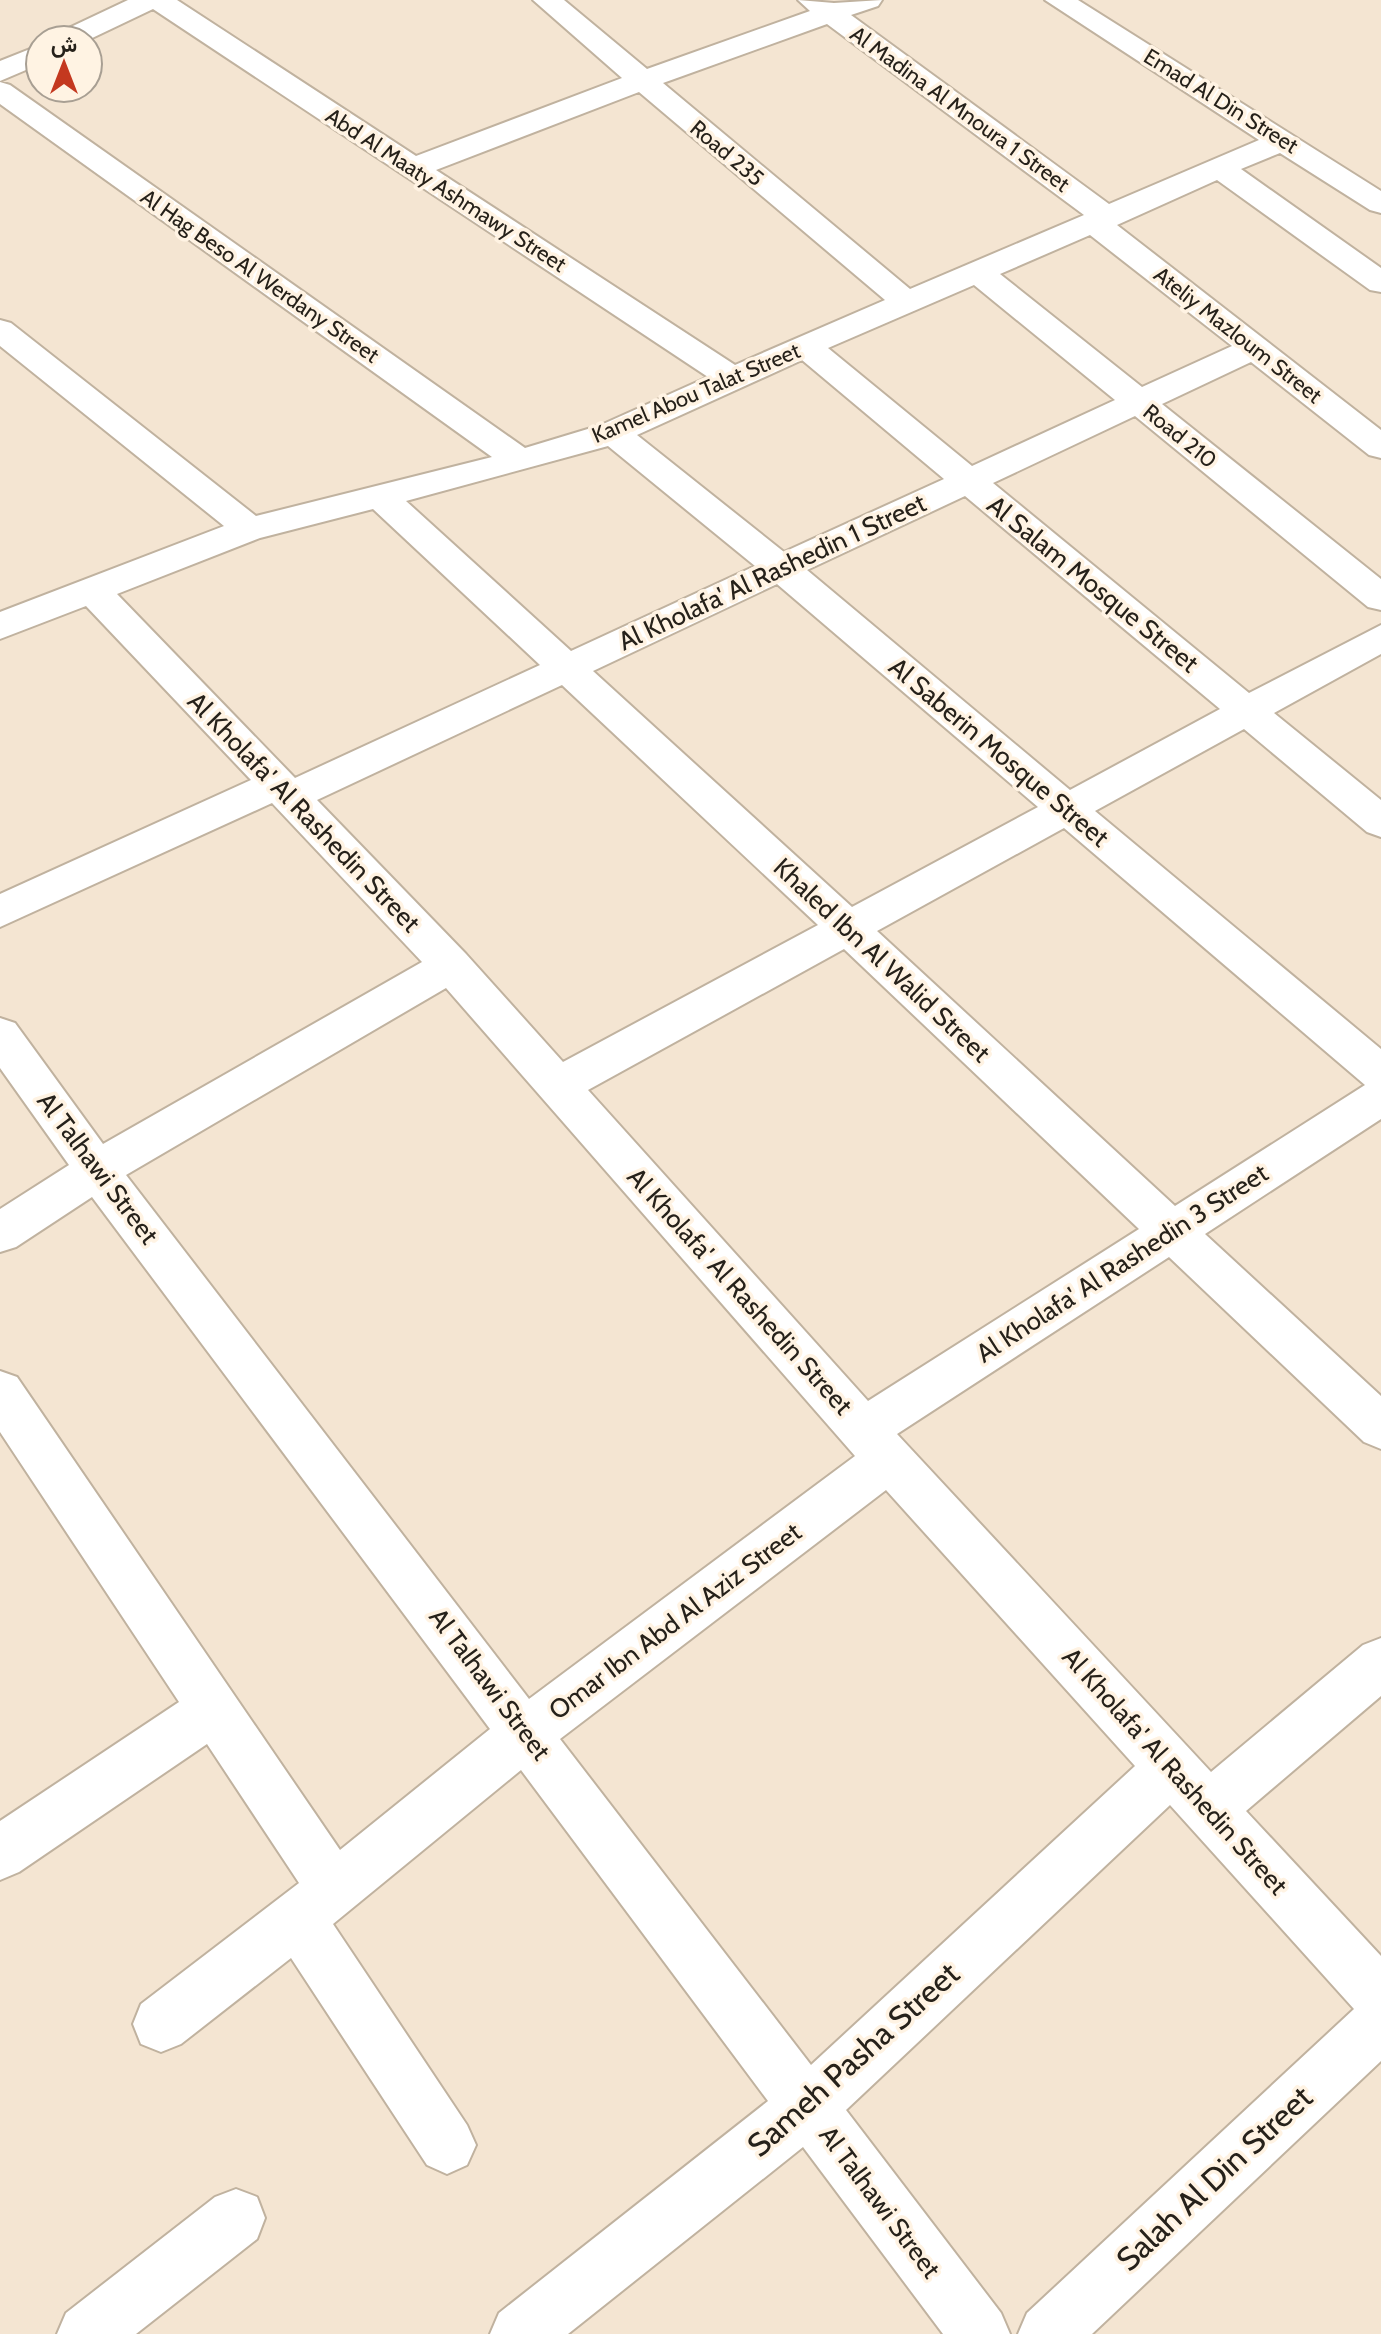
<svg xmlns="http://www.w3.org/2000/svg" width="1381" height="2334" font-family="Cabin,Vazirmatn,sans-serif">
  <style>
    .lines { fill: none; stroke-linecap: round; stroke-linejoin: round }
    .street-casing { stroke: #c0b29f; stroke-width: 4 }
    .street { fill: #fff; fill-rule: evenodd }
    .labels { text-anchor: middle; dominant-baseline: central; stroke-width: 7; stroke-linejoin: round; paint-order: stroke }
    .far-street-label { font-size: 22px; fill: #26211a; stroke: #fff3e3 }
    .street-label { font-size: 26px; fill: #26211a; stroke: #fff3e3 }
    .near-street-label { font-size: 32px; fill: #26211a; stroke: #fff3e3 }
  </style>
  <rect width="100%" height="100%" fill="#f4e5d2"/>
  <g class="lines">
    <defs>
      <path id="street" d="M128 0H177L416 156 622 78 533 0H564L647 69 810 11 798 0 834 3 882 0 878 6 851 15 1109 204 1259 140 1045 0H1078L1381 191V213L1370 210 1280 153 1241 169 1381 268V292L1370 290 1217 180 1117 225 1381 430V458L1369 455 1251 362 1162 404 1381 579V610L1368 607 1135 416 993 483 1249 693 1381 625V654L1274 713 1381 800V837L1367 832 1244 729 1095 811 1381 1049V1119L1205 1234 1381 1396V1449L1364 1442 1169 1257 897 1434 1211 1772 1363 1645 1381 1638V1696L1246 1811 1381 1956V2061L1092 2334H1018L1027 2313 1354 2009 1170 1805 846 2110 1001 2313 1010 2334H943L803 2147 568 2334H490L499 2313 768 2101 521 1770 333 1924 467 2125 476 2145 467 2165 447 2174 427 2165 291 1958 181 2044 161 2052 141 2044 133 2024 141 2004 299 1883 207 1744 19 1872 0 1880V1821L179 1702 0 1432V1371L17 1377 340 1850 490 1729 92 1197 16 1247 0 1252V1209L69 1165 0 1068V1018L15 1023 103 1144 422 962 272 803 0 927V894L251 780 86 606 0 639V612L224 526 0 346V320L11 323 256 516 492 457 0 104V82L10 85 525 448 601 425 708 377 153 9 88 40H52L56 34ZM827 24 1084 215 910 289 663 83ZM639 92 885 300 735 365 436 170ZM1090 235 1232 346 1142 387 1000 274ZM974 285 1115 400 972 466 828 348ZM802 360 944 479 784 552 637 435ZM608 446 755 566 571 651 406 501ZM965 496 1220 709 1070 790 807 570ZM373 509 540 665 295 778 117 594 260 538ZM777 584 1038 807 852 907 593 671ZM562 685 818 925 563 1062 466 954 317 800ZM1064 828 1365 1085 1175 1206 877 931ZM844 949 1139 1229 868 1401 588 1090ZM446 988 855 1456 529 1699 126 1175ZM886 1490 1135 1766 811 2065 560 1739Z
        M40 45V64L0 81V61Z
        M236 2189 257 2197 265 2218 257 2239 136 2334H57L66 2313 215 2197Z"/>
    </defs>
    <use href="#street" class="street-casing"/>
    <use href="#street" class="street"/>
  </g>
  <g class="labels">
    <g class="far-street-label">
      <text transform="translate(1221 101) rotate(32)">Emad Al Din Street</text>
      <text transform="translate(960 109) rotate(36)">Al Madina Al Mnoura 1 Street</text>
      <text transform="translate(727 153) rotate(40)">Road 235</text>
      <text transform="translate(446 190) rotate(33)">Abd Al Maaty Ashmawy Street</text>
      <text transform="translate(260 276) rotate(35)">Al Hag Beso Al Werdany Street</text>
      <text transform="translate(1238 335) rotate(38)">Ateliy Mazloum Street</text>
      <text transform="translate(696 393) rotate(-23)">Kamel Abou Talat Street</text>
      <text transform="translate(1180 436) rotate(39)">Road 210</text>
    </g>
    <g class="street-label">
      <text transform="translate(772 572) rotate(-25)">Al Kholafa' Al Rashedin 1 Street</text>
      <text transform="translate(1093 584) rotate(39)">Al Salam Mosque Street</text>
      <text transform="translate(999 752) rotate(40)">Al Saberin Mosque Street</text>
      <text transform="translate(304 812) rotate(46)">Al Kholafa' Al Rashedin Street</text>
      <text transform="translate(882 960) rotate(43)">Khaled Ibn Al Walid Street</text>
      <text transform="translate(98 1168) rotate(53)">Al Talhawi Street</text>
      <text transform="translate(1122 1263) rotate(-33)">Al Kholafa' Al Rashedin 3 Street</text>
      <text transform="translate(740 1291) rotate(48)">Al Kholafa' Al Rashedin Street</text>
      <text transform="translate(675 1621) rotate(-37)">Omar Ibn Abd Al Aziz Street</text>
      <text transform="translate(490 1684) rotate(53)">Al Talhawi Street</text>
      <text transform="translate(1175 1771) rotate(48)">Al Kholafa' Al Rashedin Street</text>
      <text transform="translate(880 2202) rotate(53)">Al Talhawi Street</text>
    </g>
    <g class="near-street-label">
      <text transform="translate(853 2059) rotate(-42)">Sameh Pasha Street</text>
      <text transform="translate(1214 2178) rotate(-43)">Salah Al Din Street</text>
    </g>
  </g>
  <g transform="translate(64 64)"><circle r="38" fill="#fff3e3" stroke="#a89f93" stroke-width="2"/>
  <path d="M0-6L14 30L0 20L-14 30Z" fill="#c4381f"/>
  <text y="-12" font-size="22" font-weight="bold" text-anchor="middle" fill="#26211a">ش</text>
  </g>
</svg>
